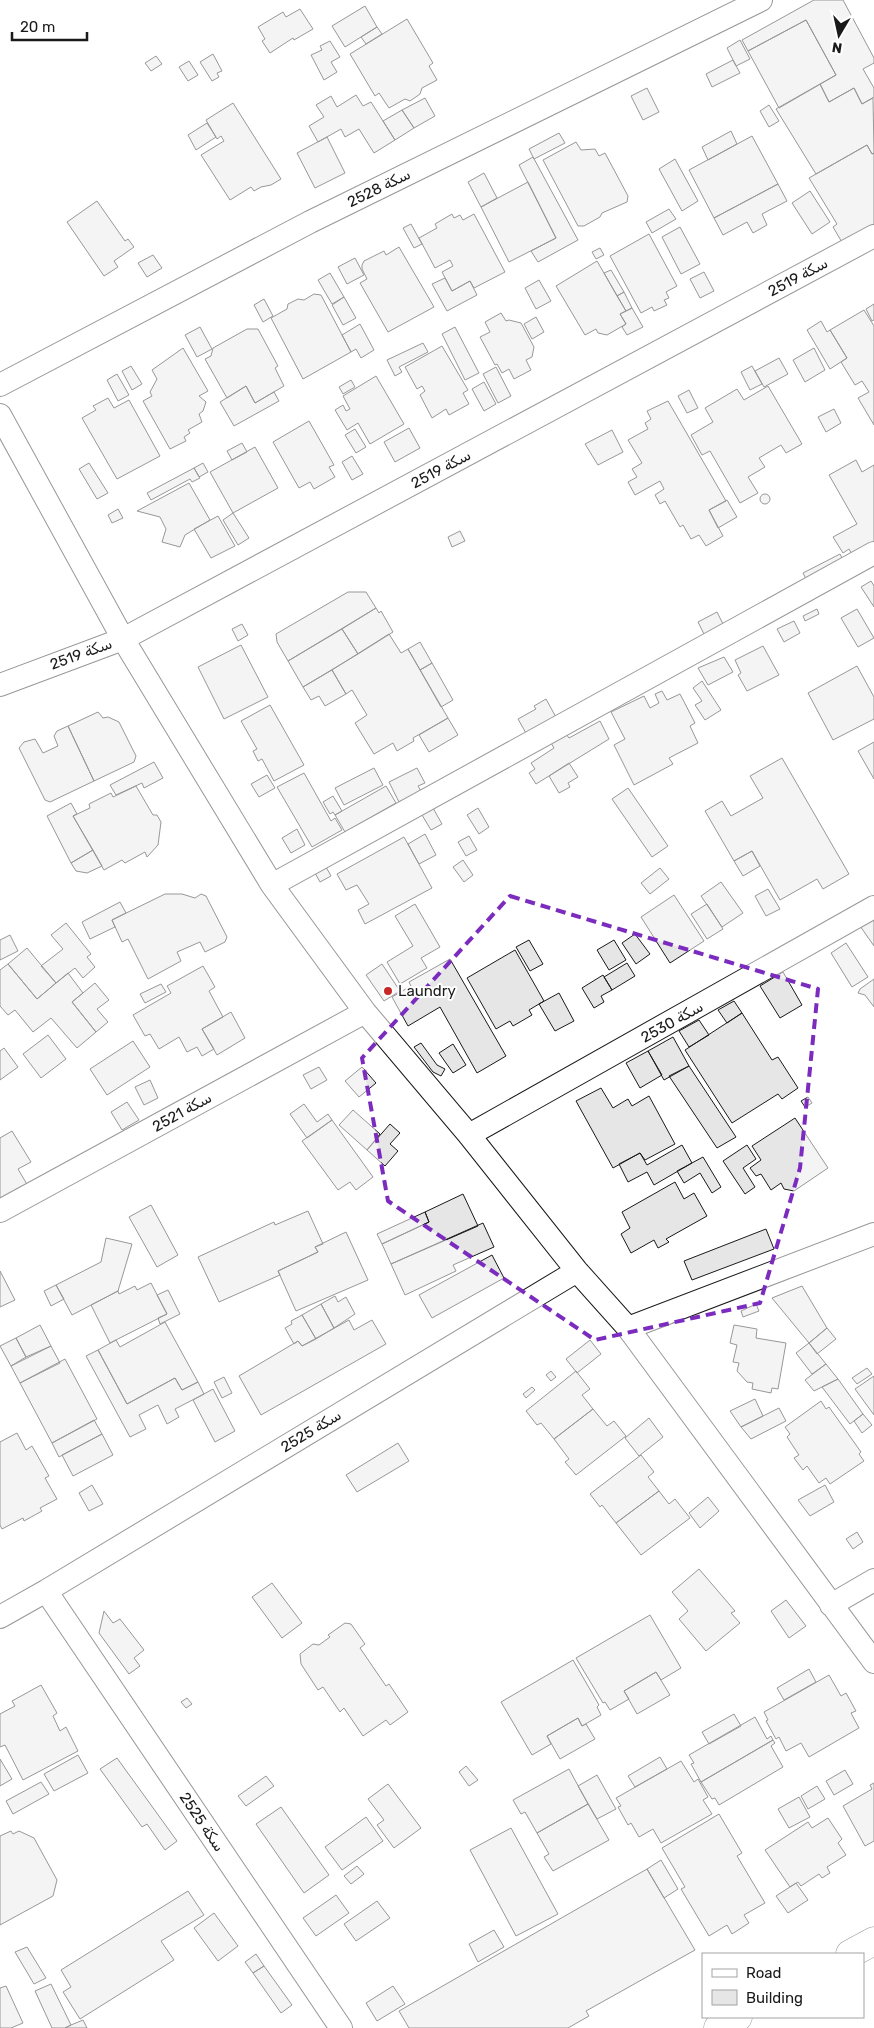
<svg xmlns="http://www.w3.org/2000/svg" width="874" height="2028" font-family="Rubik,'Noto Naskh Arabic',sans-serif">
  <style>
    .building { fill: #e6e6e6; stroke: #1a1a1a }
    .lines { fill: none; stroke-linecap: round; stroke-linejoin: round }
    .street-casing { stroke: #1a1a1a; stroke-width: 24 }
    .secondary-casing { stroke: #1a1a1a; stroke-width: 29 }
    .street { stroke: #fff; stroke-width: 22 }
    .secondary { stroke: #fff; stroke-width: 28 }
    .marked { fill: none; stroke: #7b2cbf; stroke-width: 4; stroke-dasharray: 10 6; stroke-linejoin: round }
    .poi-dot { fill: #c62828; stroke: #fff; stroke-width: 2 }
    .labels { text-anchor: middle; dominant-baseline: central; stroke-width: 4; stroke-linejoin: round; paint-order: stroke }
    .street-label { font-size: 15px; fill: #1a1a1a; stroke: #fff }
    .poi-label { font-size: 15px; fill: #1a1a1a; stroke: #fff; text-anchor: start }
  </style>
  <rect width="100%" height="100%" fill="#fff"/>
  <path class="building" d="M814 0H843L874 58V63L863 69 874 88V97L862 104 854 88 829 102 820 84 836 75 806 20 748 51 742 40Z
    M365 6 377 27 345 47 332 26Z
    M300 9 313 29 294 40 293 38 270 53 262 41 265 39 258 27 283 12 286 17Z
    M407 19 433 63 429 66 437 80 422 88 420 94 410 101 405 99 389 108 379 93 375 96 350 54Z
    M806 20 836 75 779 108 748 51Z
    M377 27 382 34 366 44 361 37Z
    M740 40 750 59 736 66 727 48Z
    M330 41 340 57 331 62 337 72 324 80 311 55 322 50 320 46Z
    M213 54 222 71 217 73 219 77 212 81 200 62Z
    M156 56 162 64 151 71 145 63Z
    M733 60 740 73 712 87 706 74Z
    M189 61 198 75 188 81 179 67Z
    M820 84 829 102 854 88 862 104 873 98 874 153 872 154 867 145 816 174 776 109Z
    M647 88 659 112 643 120 631 96Z
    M356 95 363 106 371 102 395 140 374 153 359 129 345 137 341 129 318 142 309 126 324 117 316 105 331 96 337 107Z
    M425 98 435 116 414 128 402 110Z
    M233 103 281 179 271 185 261 187 254 191 251 187 230 200 201 155 224 141 221 136 217 139 206 120Z
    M769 105 779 121 769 127 760 111Z
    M402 110 414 128 395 140 383 121Z
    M207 123 216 137 196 150 188 135Z
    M731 131 737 144 708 160 702 147Z
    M559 133 565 143 534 159 529 149Z
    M752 136 778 184 714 218 689 170Z
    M327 137 345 173 315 188 297 153Z
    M576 142 581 150 595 149 599 156 605 153 628 196 627 202 602 213 600 217 584 226H578L543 160Z
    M867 145 872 154 874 153V225L843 244 833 227 837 224 809 178Z
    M533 157 578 240 538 262 531 251 556 238 519 165Z
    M675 159 698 201 682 211 659 169Z
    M484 173 497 198 481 207 468 182Z
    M528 182 556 238 509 262 481 207Z
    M778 184 787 201 762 214 767 225 753 233 747 222 723 235 714 218Z
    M810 191 830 222 812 234 792 203Z
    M97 201 125 241 128 239 134 247 114 261 118 267 104 276 67 222Z
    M669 209 676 219 652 233 646 222Z
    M452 214 454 218 460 215 463 220 474 214 505 272 474 288 470 281 452 291 442 272 453 266 450 260 435 268 419 238 437 228 435 224Z
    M411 224 422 244 414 248 403 228Z
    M680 227 700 264 681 274 662 237Z
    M649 234 677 286 666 292 669 298 664 300 667 305 654 311 652 307 641 313 610 256Z
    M399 247 434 307 388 332 360 283 367 279 362 269V265L364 261 384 251 386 255Z
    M600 248 604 255 596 259 592 252Z
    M153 255 162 268 147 277 138 263Z
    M355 258 364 275 347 284 338 267Z
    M597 261 626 311 620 314 626 324 607 335 598 333 596 329 585 335 556 286Z
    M611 270 624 292 617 296 604 273Z
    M704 272 714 291 700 298 690 279Z
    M330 273 344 297 332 304 318 280Z
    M445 278 452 291 470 281 477 295 447 311 432 284Z
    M539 280 551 301 536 309 525 288Z
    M624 292 632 308 626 311 617 296Z
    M314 294 321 295 351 352 303 379 271 318 287 309 288 304 298 299 304 300Z
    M344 297 356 318 343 325 332 305Z
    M264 299 273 316 263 322 254 305Z
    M874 304V320L872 321 866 309Z
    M632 308 643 327 627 335 622 327 626 324 620 314Z
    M864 310 874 326V425L858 398 869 392 862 381 855 385 841 362 847 358 830 330Z
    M501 313 506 321 509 320 521 323 534 347 532 357 526 360 531 370 514 379 509 369 502 373 497 364 495 365 480 337 490 332 485 322Z
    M536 317 544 332 532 339 524 324Z
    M821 321 827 332 830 330 847 358 830 369 807 330Z
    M360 324 374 350 361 358 356 349 351 352 342 335Z
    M200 327 212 349 197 357 185 335Z
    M455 327 479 373 465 380 442 334Z
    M247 329H258L278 366 275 368 284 386 255 403 246 386 227 398 205 359 211 356 213 348Z
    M423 343 428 352 399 367 402 372 395 376 387 360Z
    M442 346 468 390 463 393 469 404 449 415 446 409 432 418 420 395 425 391 422 386 417 389 405 367Z
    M183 348 208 391 199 396 206 402 203 411 199 414 202 422 188 430 190 433 184 437 186 441 170 449 143 401 152 396 150 392 157 379 152 370Z
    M814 348 825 370 805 382 793 360Z
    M779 358 788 374 764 387 755 371Z
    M131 366 142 384 132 390 122 371Z
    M752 366 762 384 750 390 741 372Z
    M496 367 511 396 498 403 483 374Z
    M117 374 129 395 118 401 107 380Z
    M376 376 404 424 370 444 358 423 347 430 335 410 343 405 346 411 350 409 343 396Z
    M351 380 355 387 343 394 339 387Z
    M484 382 496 404 484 411 472 389Z
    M246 386 255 403 274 392 279 401 234 426 220 402Z
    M768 386 802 444 786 453 781 445 759 458 765 467 748 477 758 493 740 503 710 451 702 455 691 435 713 422 705 408 737 389 744 400Z
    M689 390 698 408 687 413 678 396Z
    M108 398 114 408 129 400 160 456 117 479 82 418 96 410 93 406Z
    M668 401 726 501 709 510 723 536 706 546 699 535 691 539 683 525 680 527 665 501 660 504 655 495 664 489 660 481 635 495 628 482 637 477 632 469 642 463 628 440 648 429 645 423 651 419 647 411Z
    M834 409 841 423 826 432 818 417Z
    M309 421 334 465 329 467 335 477 314 489 310 482 299 488 273 442Z
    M409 428 420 448 395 462 384 442Z
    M355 429 366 447 356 453 345 435Z
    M612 430 623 452 598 465 585 444Z
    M242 443 247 452 232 460 227 451Z
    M255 447 278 488 233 513 210 472Z
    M352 456 363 474 352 480 342 462Z
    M856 460 862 472 874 465V546L854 558 849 549 843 553 833 537 857 524 829 475Z
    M89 463 108 493 97 499 79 469Z
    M203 463 208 472 199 477 194 468Z
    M194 468 200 478 192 482 190 479 151 500 147 493Z
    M189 483 210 520 185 535 180 547 162 542 166 529 160 517 137 511Z
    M760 499a5 5 0 1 1 10 0a5 5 0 1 1-10 0Z
    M727 500 737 517 718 528 709 510Z
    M118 509 123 518 112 523 108 515Z
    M233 513 249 538 238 545 223 520Z
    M218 516 235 546 211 558 194 529Z
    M460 531 465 541 452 547 448 537Z
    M840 554 849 572 812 591 803 573Z
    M871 581 874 586V607L861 587Z
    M348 592H366L376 608 288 661 277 642 276 634Z
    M376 608 379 613 381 611 393 632 358 654 342 629Z
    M817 609 819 614 805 621 803 616Z
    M857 609 874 638 858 647 841 618Z
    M717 612 728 634 709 644 698 622Z
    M794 621 800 633 784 642 777 629Z
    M242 624 248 635 238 641 232 629Z
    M342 629 358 654 303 687 288 661Z
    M389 634 401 653 408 649 448 718 413 738 414 741 397 751 393 743 374 754 355 723 367 715 352 690 346 694 332 670Z
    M420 642 432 663 420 670 408 649Z
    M241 645 268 697 224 719 198 667Z
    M763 646 779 675 747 691 738 675 741 673 735 660Z
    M724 657 733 672 708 685 698 668Z
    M432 663 453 700 441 707 420 670Z
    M857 666 874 697V719L833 740 808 693Z
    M332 670 346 694 325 706 319 696 311 700 303 687Z
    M702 681 721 710 705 720 695 705 702 701 693 688Z
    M662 691 667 700 680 694 695 723 690 726 698 743 669 758 673 764 634 785 614 745 625 739 611 712 644 696 650 708 659 703 655 694Z
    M546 699 557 719 527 735 518 719 536 709 534 706Z
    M270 705 304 765 274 781 262 759 258 761 253 751 257 749 241 721Z
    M98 712 103 718 108 717 119 722 136 756 134 762 94 781 68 726Z
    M448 718 458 735 429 752 419 735Z
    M600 721 609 739 536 784 529 773 535 769 531 763 554 748 551 743 566 734 569 738Z
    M68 726 94 781 50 802 45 800 19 748 24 742 35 739 43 753 58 746 54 736 57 731Z
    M874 742V779L858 751Z
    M782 758 849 874 823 889 817 879 780 900 752 851 734 861 705 811 722 801 731 816 763 798 750 776Z
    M154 762 163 778 144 788 142 783 116 795 110 785Z
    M569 763 578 777 568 783 570 787 559 793 549 776Z
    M374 768 383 785 344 805 335 788Z
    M417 768 425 783 418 786 421 791 399 802 389 782Z
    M304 773 331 821 335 818 342 830 312 847 277 787Z
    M267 775 275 788 259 797 251 784Z
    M136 786 153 815H157L161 822 158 845 147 857 145 852 125 863 122 860 104 870 73 816 90 808 89 804 111 793 113 797Z
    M386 786 396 803 345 832 335 815Z
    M628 788 668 846 652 857 612 799Z
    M333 796 342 811 335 815 333 812 330 814 323 802Z
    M71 803 77 814 73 816 93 850 71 863 47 816Z
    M433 808 442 824 431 830 422 815Z
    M478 808 489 827 479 834 467 815Z
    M297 829 305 845 291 853 282 838Z
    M425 834 436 855 419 864 408 844Z
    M469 836 477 850 466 856 458 842Z
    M404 837 432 888 365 924 358 910 369 904 357 885 346 890 337 874Z
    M93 850 102 866 87 873 76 871 71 863Z
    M752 851 760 866 743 876 734 861Z
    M463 860 473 875 464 882 453 867Z
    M326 867 331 876 320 882 315 873Z
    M660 868 669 879 650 894 641 883Z
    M721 882 743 913 722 927 701 896Z
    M768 889 780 909 766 916 755 896Z
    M165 894H182L195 898 201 894 206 896 227 937 225 942 205 952 200 942 177 952 181 961 148 979 128 939 122 942 112 920Z
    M674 895 704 941 670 963 641 917Z
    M120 902 126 913 112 920 115 927 90 939 82 922Z
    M415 904 440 947 421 958 427 968 400 984 387 962 413 946 395 916Z
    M707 904 723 929 707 939 691 914Z
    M874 918V946L860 926Z
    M66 923 91 954 87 957 95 967 83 978 75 968 56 983 41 966 63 949 51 935Z
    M635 934 650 954 636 964 622 943Z
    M10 935 18 951 0 960V940Z
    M529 940 543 964 530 971 516 947Z
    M614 940 626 960 609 970 597 950Z
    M846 943 868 977 852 987 831 953Z
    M27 948 56 983 37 999 8 964Z
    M515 950 544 1001 529 1010 532 1015 513 1026 510 1021 496 1029 467 978Z
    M450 959 506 1056 477 1073 440 1007 408 1026 392 997 411 986 409 982Z
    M627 963 635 976 612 990 604 977Z
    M8 964 37 999 68 973 83 993 72 1002 96 1032 77 1048 51 1018 33 1032 15 1010 8 1015 0 1006V970Z
    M382 964 400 991 384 1001 366 975Z
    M203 966 215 987 209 991 223 1017 202 1029 214 1049 202 1056 197 1047 187 1052 179 1037 159 1049 150 1034 145 1036 133 1015 171 993 167 986Z
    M783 972 802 1005 780 1018 760 986Z
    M603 975 612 990 601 996 604 1002 594 1008 582 988Z
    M874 979V1007L865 995 858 993 860 989Z
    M95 983 109 1000 97 1009 108 1022 96 1032 72 1002Z
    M161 984 166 992 145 1003 140 994Z
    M559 993 574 1021 555 1031 539 1004Z
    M734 1001 742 1013 727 1023 718 1010Z
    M231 1012 245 1038 217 1055 202 1029Z
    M742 1013 772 1060 778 1057 798 1088 782 1099 778 1094 732 1123 685 1050Z
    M699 1020 709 1035 689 1047 679 1031Z
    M48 1035 66 1059 41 1078 23 1054Z
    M673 1037 689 1066 664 1080 648 1051Z
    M133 1041 150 1067 107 1095 90 1069Z
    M421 1043 437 1065 445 1069 441 1076 433 1072 414 1047Z
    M453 1044 466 1065 453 1073 439 1053Z
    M4 1048 18 1067 0 1080V1051Z
    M648 1051 662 1075 640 1088 626 1063Z
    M689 1066 736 1137 717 1148 669 1076Z
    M319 1067 327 1080 311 1089 303 1075Z
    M362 1067 376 1083 359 1097 345 1081Z
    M150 1080 158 1098 144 1105 135 1087Z
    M601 1088 613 1108 628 1099 632 1106 649 1096 675 1144 645 1160 640 1153 613 1168 576 1101Z
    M808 1097 812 1103 805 1107 801 1101Z
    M127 1102 139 1120 122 1130 111 1112Z
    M304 1104 317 1122 328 1114 332 1120 307 1138 290 1114Z
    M353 1110 380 1134 367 1150 339 1125Z
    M795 1118 828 1168 794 1191 784 1189 781 1183 771 1190 761 1174 756 1176 750 1168 761 1160 752 1146Z
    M332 1120 373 1177 356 1190 350 1182 338 1190 302 1141Z
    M390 1124 400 1133 390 1144 398 1151 385 1166 367 1150Z
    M12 1131 31 1162 18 1169 28 1186 0 1203V1138Z
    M682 1145 692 1163 654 1185 647 1172 628 1182 619 1164 640 1153 647 1165Z
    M747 1145 756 1159 743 1168 755 1187 745 1194 723 1161Z
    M703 1157 721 1187 712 1193 700 1173 684 1183 677 1171Z
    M675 1182 684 1199 694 1193 707 1216 666 1239 669 1242 658 1248 654 1240 631 1253 621 1234 630 1228 622 1212Z
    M463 1194 478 1226 391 1264 382 1244 429 1222 425 1212Z
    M151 1205 178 1255 157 1267 129 1217Z
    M308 1211 323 1244 315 1247 318 1252 278 1271 280 1275 219 1302 198 1257 274 1222 275 1225Z
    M425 1212 429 1222 382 1244 377 1234Z
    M483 1223 494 1247 453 1265 456 1271 405 1295 391 1264Z
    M766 1229 774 1249 692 1280 684 1261Z
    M346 1232 368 1280 296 1311 278 1271 318 1252 315 1247Z
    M106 1238 132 1244 118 1291 72 1315 56 1285 101 1262Z
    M492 1255 504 1278 432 1318 419 1295Z
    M0 1271 15 1300 0 1307Z
    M151 1283 167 1314 110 1343 91 1305 118 1291 119 1294 135 1286 137 1290Z
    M56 1285 64 1299 51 1306 44 1291Z
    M802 1286 827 1328 809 1343 772 1298Z
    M168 1290 180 1314 160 1324 158 1318 167 1314 157 1295Z
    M335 1296 338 1302 346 1297 355 1314 334 1328 321 1304Z
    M321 1304 334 1328 316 1339 302 1315Z
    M756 1304 759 1311 743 1317 741 1311Z
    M302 1315 316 1339 302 1346 298 1341 294 1344 285 1328 292 1324 291 1321Z
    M349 1320 354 1330 372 1320 386 1344 261 1415 239 1376 298 1341 302 1346Z
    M165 1322 198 1382 182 1390 175 1378 127 1404 98 1350 116 1340 120 1347Z
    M40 1325 51 1346 26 1357 16 1338Z
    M734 1325 757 1329 756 1338 786 1343 778 1389 772 1388 771 1393 752 1389 753 1383 747 1382 737 1371 739 1363 733 1362 737 1345 730 1343Z
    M827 1328 836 1339 817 1354 809 1343Z
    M16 1338 26 1357 11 1366 0 1346Z
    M590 1340 601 1354 577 1373 566 1359Z
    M809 1343 826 1364 812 1374 796 1353Z
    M51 1346 60 1363 20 1383 11 1366Z
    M98 1350 127 1404 175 1378 182 1390 198 1382 204 1394 175 1409 179 1417 167 1424 158 1405 139 1415 146 1429 130 1437 86 1356Z
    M65 1359 97 1419 52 1443 20 1383Z
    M826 1364 838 1379 814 1391 805 1380Z
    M867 1368 872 1374 857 1384 852 1378Z
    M551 1371 556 1377 551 1381 546 1375Z
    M576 1371 590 1389 582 1395 593 1409 554 1439 541 1423 537 1425 526 1411Z
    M874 1376V1415L855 1389Z
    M224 1377 232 1393 222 1398 214 1382Z
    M838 1379 863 1414 850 1424 822 1387Z
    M532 1387 535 1390 526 1398 523 1394Z
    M213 1389 235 1431 215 1442 193 1400Z
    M755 1399 763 1416 741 1427 730 1411Z
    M821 1401 826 1409 829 1407 861 1452 859 1454 864 1461 830 1484 826 1478 819 1483 807 1466 803 1470 794 1458 799 1455 787 1437 790 1434 785 1427Z
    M779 1408 786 1421 751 1439 741 1427Z
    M593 1409 607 1426 614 1421 626 1436 576 1475 565 1462 569 1459 554 1439Z
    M863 1414 872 1425 862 1433 854 1421Z
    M649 1418 663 1437 639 1456 625 1438Z
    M94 1420 102 1434 59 1457 52 1443Z
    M17 1433 26 1450 32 1446 49 1476 45 1478 57 1499 40 1508 42 1511 24 1521 23 1518 2 1529 0 1525V1442Z
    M102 1434 113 1455 73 1476 62 1455Z
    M398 1443 409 1461 357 1492 346 1475Z
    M641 1455 654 1472 648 1477 659 1491 616 1523 602 1505 600 1507 590 1494Z
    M92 1485 103 1504 89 1511 79 1493Z
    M825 1485 834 1502 810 1516 798 1500Z
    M659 1491 669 1504 675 1499 690 1518 641 1555 616 1523Z
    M708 1497 719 1511 700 1528 689 1513Z
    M857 1532 863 1542 853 1549 846 1539Z
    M699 1569 735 1611 731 1613 740 1623 706 1651 679 1619 688 1611 672 1592Z
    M272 1583 302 1623 282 1638 252 1597Z
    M786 1600 806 1626 789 1638 771 1611Z
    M104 1611 113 1623 120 1619 144 1650 134 1658 140 1666 129 1674 99 1633Z
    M650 1615 681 1668 661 1680 656 1672 624 1691 629 1699 610 1710 605 1702 603 1703 576 1658Z
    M345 1623 351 1624 365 1644 360 1648 386 1686 389 1684 408 1712 390 1725 386 1720 363 1736 344 1708 340 1712 323 1687 318 1690 301 1664 300 1654 313 1644 319 1645 330 1637 328 1635Z
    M573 1660 599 1705 597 1707 601 1715 582 1726 578 1718 547 1736 551 1744 532 1755 501 1702Z
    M809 1669 816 1682 784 1700 777 1688Z
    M656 1672 670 1695 637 1714 624 1691Z
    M829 1675 841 1696 846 1693 856 1711 851 1713 859 1728 809 1757 801 1743 786 1751 779 1737 776 1739 766 1721 768 1720 764 1712Z
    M41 1685 57 1713 53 1716 60 1731 66 1727 78 1751 23 1780 5 1745 0 1747V1714L15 1706 12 1701Z
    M187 1698 192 1704 186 1708 181 1702Z
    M734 1714 741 1726 709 1744 702 1732Z
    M755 1717 767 1739 771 1736 773 1740 701 1782 691 1764 694 1763 689 1755Z
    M578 1718 582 1726 586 1724 595 1739 560 1759 547 1736Z
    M773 1740 775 1743 771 1746 783 1767 719 1805 715 1798 712 1799 701 1782Z
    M78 1755 88 1773 54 1791 44 1774Z
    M660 1757 667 1769 635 1787 628 1776Z
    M117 1758 177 1841 165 1850 147 1824 142 1827 100 1769Z
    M0 1759 12 1779 0 1786Z
    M681 1761 694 1782 698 1779 708 1797 703 1800 712 1814 661 1843 653 1829 639 1837 631 1823 628 1825 618 1807 621 1806 616 1798Z
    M466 1766 478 1780 469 1786 459 1772Z
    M569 1769 588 1804 537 1833 525 1812 521 1814 513 1800Z
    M845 1770 853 1784 834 1795 826 1781Z
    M597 1775 616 1809 597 1819 578 1786Z
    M266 1776 274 1786 246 1806 238 1796Z
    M41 1782 49 1794 13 1814 6 1801Z
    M874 1783V1841L865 1846 843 1806 872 1789 870 1785Z
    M388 1784 421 1828 394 1848 377 1825 384 1820 368 1799Z
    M817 1786 825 1799 808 1809 801 1796Z
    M799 1797 810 1817 789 1828 778 1809Z
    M588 1804 609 1840 553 1871 544 1857 549 1854 537 1833Z
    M281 1807 329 1875 304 1893 256 1824Z
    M719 1814 742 1853 737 1856 765 1903 744 1915 749 1923 732 1934 727 1925 709 1936 681 1889 685 1887 662 1848Z
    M366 1817 383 1841 342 1870 325 1847Z
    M828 1818 842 1839 838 1843 846 1855 827 1867 830 1873 822 1878 819 1874 801 1886 798 1882 790 1887 765 1850 808 1822 812 1828Z
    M511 1828 558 1914 516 1936 470 1850Z
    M11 1831 13 1834 19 1831 34 1838 57 1880 53 1896 0 1925V1836Z
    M661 1860 678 1889 664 1898 647 1869Z
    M357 1866 364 1874 351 1884 344 1876Z
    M647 1869 695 1950 586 2011 589 2016 568 2028H409L399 2011Z
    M796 1883 808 1900 788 1913 776 1896Z
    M188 1891 204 1915 161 1941 174 1960 80 2019 63 1992 71 1987 61 1970Z
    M336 1895 349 1913 316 1936 303 1918Z
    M377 1901 390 1918 356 1941 344 1924Z
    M214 1913 238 1946 218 1961 194 1928Z
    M494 1930 504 1947 478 1962 469 1944Z
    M27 1947 46 1978 34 1984 15 1952Z
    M256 1954 264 1966 253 1973 245 1962Z
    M264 1966 292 2005 281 2013 253 1973Z
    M51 1984 71 2025 65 2028H52L35 1991Z
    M6 1986 23 2023 11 2028H0V1988Z
    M393 1986 405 2004 377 2021 366 2003Z
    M83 2020 87 2028H65L71 2025Z"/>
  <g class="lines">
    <defs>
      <path id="street" d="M0 385 310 222 761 0
        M0 415 123 639 272 885 365 1012 469 1135 577 1271 628 1328 874 1662
        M0 685 123 639 874 236
        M272 885 874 553
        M469 1135 874 907
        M0 1211 365 1012
        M628 1328 874 1234
        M46 1591 341 2028
        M831 1605 874 1580
        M0 1617 46 1591 577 1271"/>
      <path id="secondary" d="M850 1954 874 1941
        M718 2028 738 2017"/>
    </defs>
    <use href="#street" class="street-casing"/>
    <use href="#secondary" class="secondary-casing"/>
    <use href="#street" class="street"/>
    <use href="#secondary" class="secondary"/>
  </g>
  <path d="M0 0H874V2028H0ZM510 896 818 989 800 1168 760 1303 595 1340 388 1201 362 1058Z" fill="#fff" fill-opacity=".55" fill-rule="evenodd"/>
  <path class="marked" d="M510 896 818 989 800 1168 760 1303 595 1340 388 1201 362 1058Z"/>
  <circle class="poi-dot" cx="388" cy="991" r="5"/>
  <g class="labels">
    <g class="street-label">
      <text transform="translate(379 188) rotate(-26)">سكة 2528</text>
      <text transform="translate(798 277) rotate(-28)">سكة 2519</text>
      <text transform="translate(441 469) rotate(-28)">سكة 2519</text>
      <text transform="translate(81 654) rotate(-20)">سكة 2519</text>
      <text transform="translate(672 1022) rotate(-29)">سكة 2530</text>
      <text transform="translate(182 1112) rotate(-29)">سكة 2521</text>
      <text transform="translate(311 1431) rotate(-31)">سكة 2525</text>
      <text transform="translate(202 1822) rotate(56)">سكة 2525</text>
    </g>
    <g class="poi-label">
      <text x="398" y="991">Laundry</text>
    </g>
  </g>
  <rect x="702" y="1953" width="162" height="65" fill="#ffffff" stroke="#a3a3a3"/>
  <rect x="712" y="1969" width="25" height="8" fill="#ffffff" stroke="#a3a3a3"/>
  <text x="746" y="1978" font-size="15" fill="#1a1a1a">Road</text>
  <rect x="712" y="1990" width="25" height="15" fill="#e6e6e6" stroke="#a3a3a3"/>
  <text x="746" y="2003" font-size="15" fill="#1a1a1a">Building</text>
  <g transform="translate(839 35) rotate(189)" stroke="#ffffff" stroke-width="4" paint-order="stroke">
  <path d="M0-4L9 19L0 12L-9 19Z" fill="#1a1a1a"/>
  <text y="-8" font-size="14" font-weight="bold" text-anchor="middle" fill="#1a1a1a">N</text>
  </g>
  <path d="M12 32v8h75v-8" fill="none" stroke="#1a1a1a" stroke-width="2.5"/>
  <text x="20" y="32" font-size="15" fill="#1a1a1a" stroke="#ffffff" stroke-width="4" paint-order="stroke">20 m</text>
</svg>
